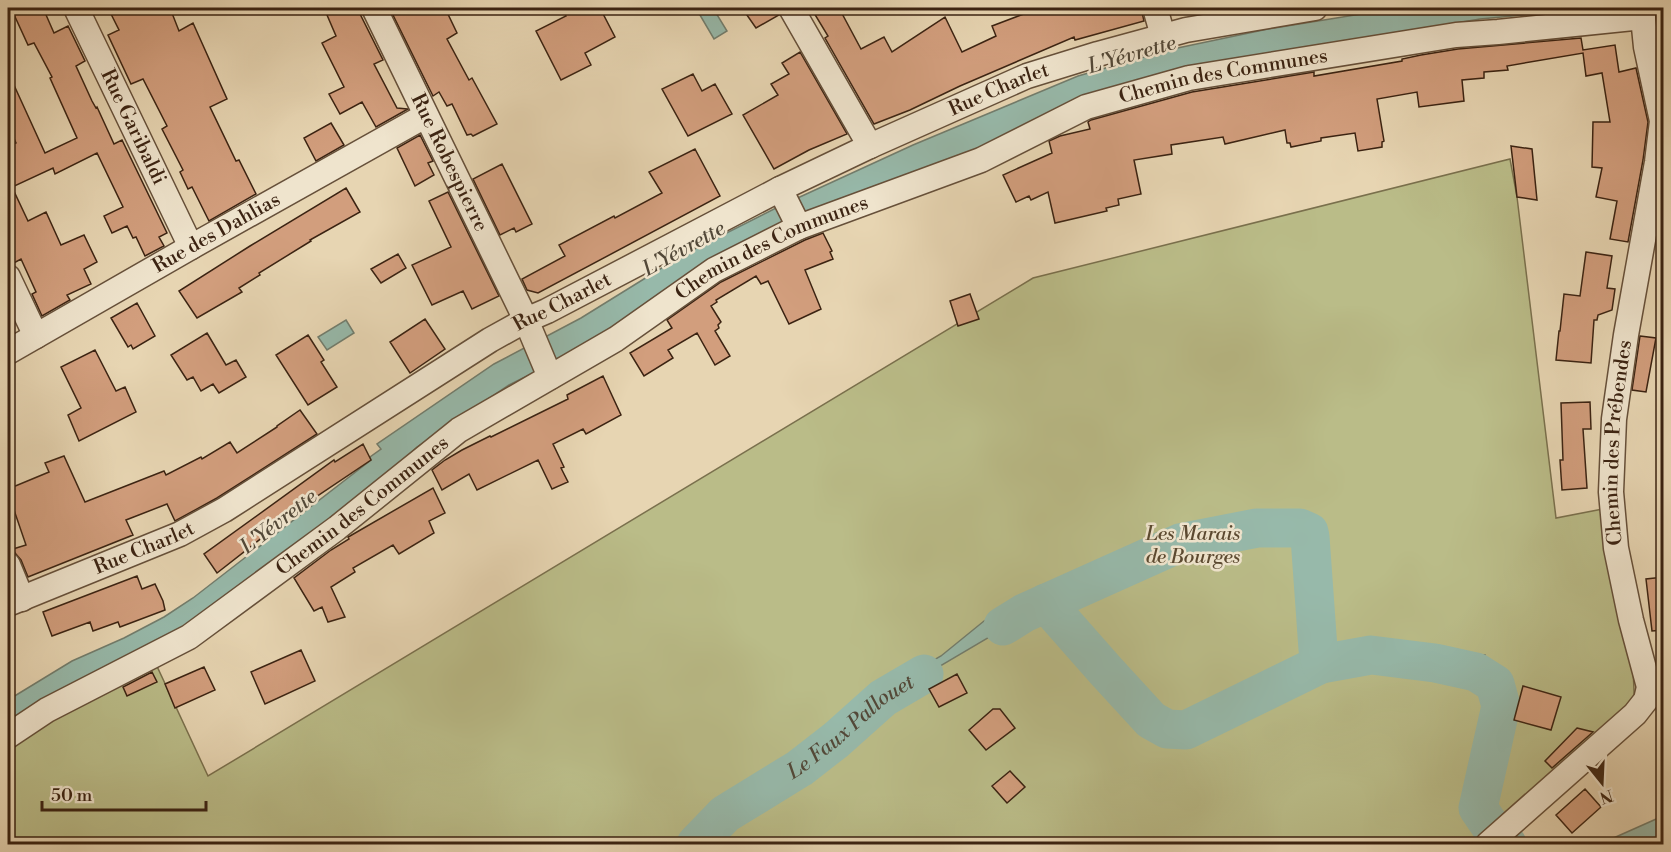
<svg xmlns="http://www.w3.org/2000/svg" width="1671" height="852" font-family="'Libre Bodoni',serif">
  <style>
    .green { fill: #babc88; stroke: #7a704d; stroke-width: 1.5 }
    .water { fill: #97b9aa; stroke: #727d6d; stroke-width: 1.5 }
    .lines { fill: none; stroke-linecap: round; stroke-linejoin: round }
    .river { stroke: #97b9aa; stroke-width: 39 }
    .building { fill: #d29e7d; stroke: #3b2312; stroke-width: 1.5 }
    .street-casing { stroke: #66503a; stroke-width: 27 }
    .street { stroke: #efe4cd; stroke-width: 24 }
    .labels { text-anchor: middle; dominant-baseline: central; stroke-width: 5; stroke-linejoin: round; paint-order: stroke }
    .street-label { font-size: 20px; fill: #3b2312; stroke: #efe4cd }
    .park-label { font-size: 20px; font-style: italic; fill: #5b4930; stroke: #efe4cd }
    .water-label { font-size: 21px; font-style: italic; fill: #524838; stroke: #efe4cd }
  </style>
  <rect width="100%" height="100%" fill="#e7d5b2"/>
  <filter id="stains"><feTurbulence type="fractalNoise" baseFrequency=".00333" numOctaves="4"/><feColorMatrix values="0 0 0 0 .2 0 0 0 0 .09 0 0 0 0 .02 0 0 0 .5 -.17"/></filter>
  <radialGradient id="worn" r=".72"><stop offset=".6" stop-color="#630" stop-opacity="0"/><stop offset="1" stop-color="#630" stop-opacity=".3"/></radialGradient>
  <path class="green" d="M1510 159 1517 197 1556 518 1613 507 1631 620 1635 714 1504 831 1516 844H8V707L148 647 208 776 1033 278Z"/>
  <path class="water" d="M701 8H713L727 31 714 39 697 10Z
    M1398 8H1597L1480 19 1187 68 1084 99 509 385 417 447 391 471 216 606 187 626 78 681 44 699 8 724V700L72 661 124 638 164 617 193 598 371 460 370 457 381 449 377 444 494 364 581 318 681 256 778 207 913 145 1078 76 1168 50 1268 29Z
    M346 320 354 333 327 350 318 337Z
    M1285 521H1310L1318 525 1323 648 1326 650C1380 646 1432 650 1485 655L1481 671 1375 654 1321 662 1316 634 1310 528 1258 527 1188 539 1054 599 867 709 801 768 715 820 694 844H679L710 811 722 801 781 767 830 733 860 703 941 656 984 621 1001 611 1035 595 1117 564 1175 538 1210 528 1242 523Z
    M1663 816V842L1658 844H1600Z"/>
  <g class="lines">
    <g class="river">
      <path d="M1046 603 1106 671 1151 720 1167 729 1186 730 1321 664 1371 655 1435 663 1476 672 1495 684 1501 706 1478 808 1495 833 1507 844"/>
      <path d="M1003 626 1024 613 1180 543 1257 528H1300L1309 532 1310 537 1318 649 1321 664"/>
      <path id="s1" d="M696 844 725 814 800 768 836 740 883 698 924 674"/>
    </g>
  </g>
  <path class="building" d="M11 8H43L54 33 68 26 85 61 76 66 92 101 96 108 97 107 114 144 122 140 167 233 159 237 164 246 145 256 136 237 133 238 127 226 112 233 104 216 123 207 97 153 55 174 53 168 12 187 28 221 46 212 61 245 84 235 97 262 84 269 91 284 67 295 70 300 42 316 32 294 36 292 21 259 12 264 8 263V147L16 143 8 125V72L45 153 77 138 50 78 52 77 34 43 28 45Z
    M108 8H170L179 31 193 23 227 99 210 107 236 161 239 160 256 194 209 221 192 187 188 189 180 172 183 170 162 129 167 126 143 79 131 84 108 35 119 30Z
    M324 8H357L383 60 374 64 397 108 408 109 376 127 362 102 340 114 329 94 344 87 322 43 336 36Z
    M403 8H445L457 33 447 39 469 80 472 78 497 124 473 136 471 134 467 135 452 104 447 106 439 92 433 96 392 13Z
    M561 8H600L615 37 585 53 591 65 561 80 536 31 566 16Z
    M742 8H777L779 15 756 28Z
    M811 8H839L861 49 884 37 892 52 945 17 962 52 996 36 992 26 1029 12 1027 8H1141L1144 21 1075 40 1074 37 960 86 910 110 874 124 825 38 828 36Z
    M1581 38 1583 50 1615 45 1619 72 1636 68 1648 122 1643 160 1628 242 1610 239 1617 201 1596 197 1602 168 1592 167 1593 122H1610L1602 73 1586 76 1583 53 1507 66 1508 70 1484 72V78L1462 80 1464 101 1419 107 1417 92 1377 99 1384 141 1382 142V147L1358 151 1355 133 1321 138V141L1291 147 1290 143H1287L1285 130 1225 144 1223 137 1171 145 1172 154 1134 160 1141 194 1118 199 1119 205 1106 208 1107 211 1055 223 1048 192 1031 200 1029 196 1016 202 1003 175 1052 153 1049 141 1060 136 1090 129 1088 122 1091 120 1192 92 1314 72V76L1402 61V59L1421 55 1458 49Z
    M800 52 847 134 809 150 774 169 743 115 778 95 771 84 789 74 782 63Z
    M693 74 702 91 715 84 732 114 688 136 662 89Z
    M331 123 344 145 316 161 304 138Z
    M420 135 433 161 428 163 434 175 415 186 397 148Z
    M1511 146 1532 149 1537 200 1517 197Z
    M695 149 720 196 538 293 527 290 522 279 565 256 559 245 614 216 615 218 662 193 649 172Z
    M502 164 532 224 516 232 514 228 500 235 473 179Z
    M346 188 360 212 310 240 311 241 259 273 260 275 239 288 242 292 197 318 179 291 250 246Z
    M448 192 499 296 472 309 463 291 432 305 412 265 451 247 429 201Z
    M823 233 832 251 830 252 833 259 805 270 821 309 789 324 768 281 761 284 756 276 716 300 717 302 711 306 721 322 718 325 719 328 715 331 730 356 715 365 697 333 668 350 673 358 644 376 630 353 672 328 667 320 721 282 805 240Z
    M1586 252 1612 256 1607 288 1615 289 1612 310 1598 315 1597 320H1594L1591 363 1556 360 1559 331H1560L1564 294 1580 296Z
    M398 254 406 268 381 283 371 269Z
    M970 294 979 319 958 326 950 301Z
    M137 303 155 336 133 349 131 345 128 347 111 318Z
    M425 319 445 349 410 373 390 342Z
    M207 333 226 365 236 360 246 377 219 393 213 384 201 391 193 377 187 380 171 355Z
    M308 335 324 360 321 362 337 387 308 405 276 355Z
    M1640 336 1656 338 1646 392 1632 390Z
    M95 350 116 391 125 387 136 412 79 441 68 415 81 408 61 367Z
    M603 376 621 415 586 434 583 429 553 444 564 467 561 468 568 482 552 489 538 460 477 490 469 474 442 490 432 470 445 460 462 450 490 436 491 437 568 399 567 395Z
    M1590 402 1591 429H1583L1587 488 1562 490 1560 460H1563L1561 403Z
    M300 410 317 434 217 498 175 521 167 504 126 520 133 535 28 577 21 560 15 553 13 549 26 545 14 510 8 513V489L49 472 45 463 64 456 85 502 164 471 166 475 201 457 202 459 230 442 237 453 277 427V426Z
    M363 444 371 460 295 511V512L217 573 204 554 334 460 335 462Z
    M433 488 445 513 429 521 434 533 399 554 393 545 353 568 355 572 331 587 345 617 328 622 322 607 314 611 294 578 331 550 349 539 348 537 350 536Z
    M137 576 142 589 155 584 163 601 165 610 120 627 118 622 93 631 90 622 52 636 43 612Z
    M1664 577V630L1652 631 1646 579Z
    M301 650 315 681 265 704 251 672Z
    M204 667 215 690 175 708 165 684Z
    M152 672 157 682 127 696 123 687Z
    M957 674 967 693 939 707 929 689Z
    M1523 686 1561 697 1551 730 1514 720Z
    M993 709H1000L1015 728 986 750 969 730Z
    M1577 728 1593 732 1552 768 1545 761Z
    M1010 771 1025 787 1007 803 992 786Z
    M1585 789 1601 807 1572 833 1556 815Z"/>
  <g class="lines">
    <defs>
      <g id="street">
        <path id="s2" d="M76 8 191 247"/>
        <path id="s3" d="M374 8 526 320 550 377"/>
        <path d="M791 8 870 146"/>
        <path d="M1155 8 1163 36"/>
        <path d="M780 189 799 227"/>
        <path d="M8 277 36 336"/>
        <path id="s4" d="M8 352 191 247 425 116"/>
        <path d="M8 565 22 599"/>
        <path id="s5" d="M8 604 180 534 224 510 490 340 526 320 547 311 780 189 870 146 1027 76 1098 54 1186 30 1315 8"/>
        <path id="s6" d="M8 736 47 710 189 637 337 528 459 430 616 339 714 270 799 227 981 160 1086 107 1189 78 1456 35 1498 32 1643 17"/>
        <path id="s7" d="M1488 844 1635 714 1646 700 1649 687 1631 620 1616 548 1611 492 1614 419 1626 335 1657 162 1662 121 1646 47 1643 17 1644 8"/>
      </g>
    </defs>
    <use href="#street" class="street-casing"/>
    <use href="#street" class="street"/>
  </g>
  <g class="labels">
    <g class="street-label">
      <text stroke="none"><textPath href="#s6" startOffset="1396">Chemin des Communes</textPath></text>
      <text stroke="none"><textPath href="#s5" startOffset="1119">Rue Charlet</textPath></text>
      <text stroke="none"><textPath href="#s2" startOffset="132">Rue Garibaldi</textPath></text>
      <text stroke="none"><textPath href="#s3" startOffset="172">Rue Robespierre</textPath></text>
      <text stroke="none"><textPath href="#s4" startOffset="240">Rue des Dahlias</textPath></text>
      <text stroke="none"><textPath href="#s6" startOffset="910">Chemin des Communes</textPath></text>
      <text stroke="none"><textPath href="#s5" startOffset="633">Rue Charlet</textPath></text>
      <text stroke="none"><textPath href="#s7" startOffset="476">Chemin des Prébendes</textPath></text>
      <text stroke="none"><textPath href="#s6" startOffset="424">Chemin des Communes</textPath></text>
      <text stroke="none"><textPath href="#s5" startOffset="147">Rue Charlet</textPath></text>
    </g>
    <g class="park-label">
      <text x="1193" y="534">Les Marais<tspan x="1193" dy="23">de Bourges</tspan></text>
    </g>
    <g class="water-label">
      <text transform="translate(1132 55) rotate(-16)">L'Yévrette</text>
      <text transform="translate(684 249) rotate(-29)">L'Yévrette</text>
      <text transform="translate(279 522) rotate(-38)">L'Yévrette</text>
      <text stroke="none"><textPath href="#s1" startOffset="195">Le Faux Pallouet</textPath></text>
    </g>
  </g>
  <rect width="1671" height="852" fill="none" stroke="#e7d5b2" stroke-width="30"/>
  <rect x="9" y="9" width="1653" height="834" fill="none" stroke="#3b2312" stroke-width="3"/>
  <rect x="15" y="15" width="1641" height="822" fill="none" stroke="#3b2312" stroke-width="1.5"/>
  <g transform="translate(1602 783) rotate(162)" stroke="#efe4cd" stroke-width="4.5" paint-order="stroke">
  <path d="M0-4.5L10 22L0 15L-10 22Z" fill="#3b2312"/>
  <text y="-9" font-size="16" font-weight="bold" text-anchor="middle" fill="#3b2312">N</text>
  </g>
  <path d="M42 801v9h164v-9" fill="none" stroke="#3b2312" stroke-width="3"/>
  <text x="51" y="801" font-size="18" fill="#3b2312" stroke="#efe4cd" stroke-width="4.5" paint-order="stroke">50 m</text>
  <rect width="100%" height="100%" filter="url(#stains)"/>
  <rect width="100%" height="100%" fill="url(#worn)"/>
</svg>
